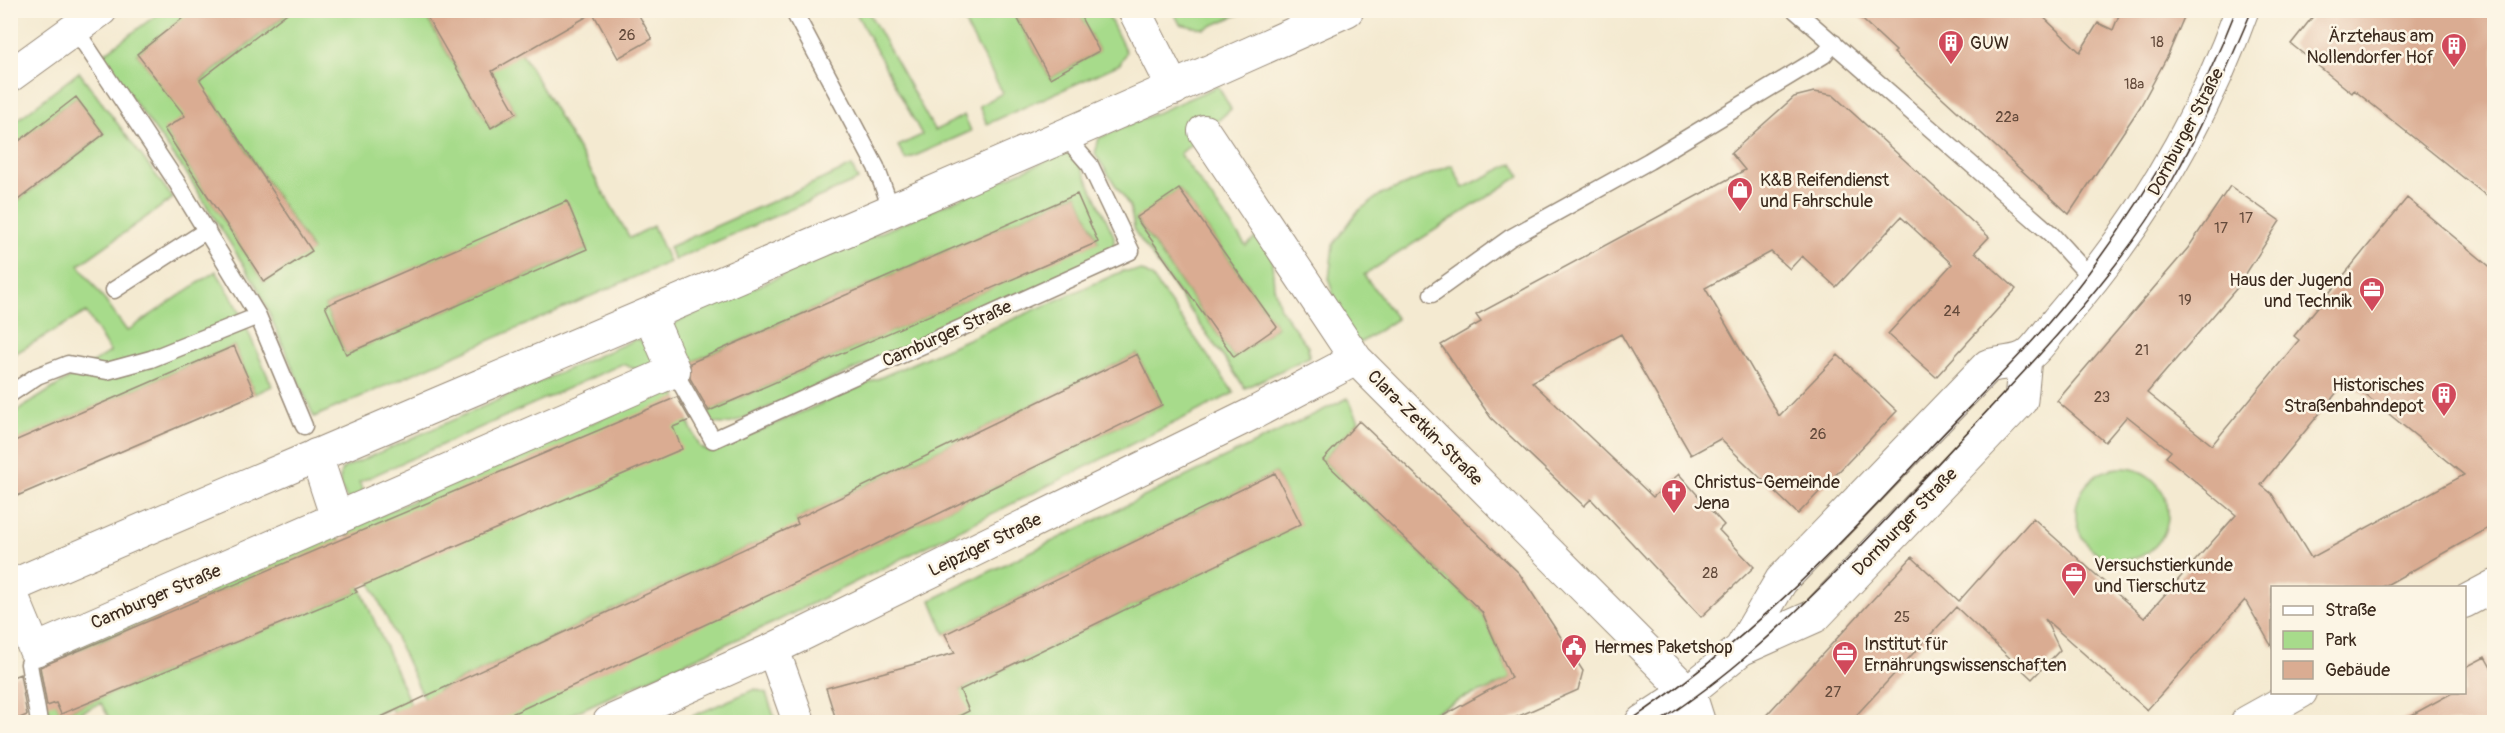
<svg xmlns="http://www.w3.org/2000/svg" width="2505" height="733" font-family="Pangolin,sans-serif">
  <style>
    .green { fill: #a7db8b; stroke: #718254; stroke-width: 1.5; fill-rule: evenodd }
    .building { fill: #daac92; fill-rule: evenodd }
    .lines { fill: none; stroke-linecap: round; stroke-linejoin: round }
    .service-casing { stroke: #988a78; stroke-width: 19 }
    .minor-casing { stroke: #988a78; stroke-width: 34 }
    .tertiary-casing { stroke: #988a78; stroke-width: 35 }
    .primary-casing { stroke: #988a78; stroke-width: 35 }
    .service { stroke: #fff; stroke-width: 16 }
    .minor { stroke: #fff; stroke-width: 32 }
    .tertiary { stroke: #fff; stroke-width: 33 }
    .primary { stroke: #fff; stroke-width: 33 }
    .tram { stroke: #3b2a1e; stroke-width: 1.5 }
    .labels { text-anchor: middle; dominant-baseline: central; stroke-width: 5; stroke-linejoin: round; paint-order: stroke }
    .number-label { font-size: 15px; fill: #634a3b }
    .poi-label { font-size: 18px; fill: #3b2a1e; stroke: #fcf5e5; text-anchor: start }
    .street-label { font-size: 18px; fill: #3b2a1e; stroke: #fcf5e5 }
  </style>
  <rect width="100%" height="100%" fill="#fcf5e5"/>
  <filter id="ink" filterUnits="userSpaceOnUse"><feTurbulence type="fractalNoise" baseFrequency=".0167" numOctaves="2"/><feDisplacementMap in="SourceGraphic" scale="12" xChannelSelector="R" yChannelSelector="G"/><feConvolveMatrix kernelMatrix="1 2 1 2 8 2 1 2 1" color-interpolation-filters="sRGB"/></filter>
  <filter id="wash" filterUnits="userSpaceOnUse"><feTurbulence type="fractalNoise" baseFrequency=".008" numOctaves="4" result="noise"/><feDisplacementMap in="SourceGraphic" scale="24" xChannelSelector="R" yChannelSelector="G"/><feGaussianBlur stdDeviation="1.35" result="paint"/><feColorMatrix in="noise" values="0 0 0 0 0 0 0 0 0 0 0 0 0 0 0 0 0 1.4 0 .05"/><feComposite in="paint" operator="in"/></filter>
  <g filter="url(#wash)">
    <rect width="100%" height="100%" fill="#f4ead1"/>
    <path class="green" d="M162 11H193L137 54 174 101 291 11H423L491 128 516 113 457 11H497L630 238 653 226 669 262 314 417 258 288 187 174 101 56ZM212 98 312 250 264 282 165 130ZM567 202 587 249 346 354 325 306Z
      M855 11H868L935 131 964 115 971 131 906 160 898 146 922 135Z
      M958 11H1013L1050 78 1099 51 1077 11H1106L1126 52 1120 64 987 124 979 106 1003 93Z
      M1173 11H1247L1204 29 1180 24Z
      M79 72 173 198 79 265 127 331 216 271 236 304 272 386 255 394 234 346 11 443V415L110 352 86 312 11 356V206L104 134 76 97 11 148V125Z
      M1218 86 1231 109 1180 154 1246 246 1261 233 1271 248 1274 287 1280 308 1308 347 1309 357 1245 388 1135 232 1130 207 1095 154 1099 138ZM1179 189 1277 327 1234 357 1136 219Z
      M1064 153 1075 157 1082 168 1114 236V249L1109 257 735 422C722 426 714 424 703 416L667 330 671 324ZM1077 194 1098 241 705 413 685 365Z
      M1513 163 1520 176 1364 275 1397 319 1357 345 1338 311 1329 280 1333 245 1357 212 1380 195 1452 165 1463 188Z
      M852 166 858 180 674 260 669 247Z
      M1123 271H1142L1152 277 1234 393 773 623 554 722H492L778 589 757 543 438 690 435 722 346 530 667 390 675 394 700 447 711 452ZM1137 354 1162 405 820 571 796 519Z
      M636 339 647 343 654 349 653 375 622 364 359 482 369 501H349C340 489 338 482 342 469Z
      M1348 398 1359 421 1323 460 1482 612 1511 678 1490 689 1462 698 1416 722H1362L1358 717 1347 722H1308L1306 717 1291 722H945L960 690 1300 524 1275 473 945 634 931 600Z
      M2076 514a46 46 0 1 1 92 0a46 46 0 1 1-92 0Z
      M337 534 418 722H398L391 708 358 722H111L101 703 60 722H53L36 672 39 665 48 659ZM336 543 356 592 61 714 41 665Z
      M755 689 766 693 776 722H679Z"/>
    <g id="blocks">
      <path class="building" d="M193 10H291L200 80 312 251 264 282 164 129 185 116 137 54Z
        M423 10H636L652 39 618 58 593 13 492 71 516 113 491 128Z
        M1013 10H1077L1099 51 1050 78Z
        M1852 10H2036L2080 52 2098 23 2113 30 2121 10H2187L2168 55 2140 107 2069 214 1894 53 1896 51Z
        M2318 10H2494V202L2354 90 2352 93 2291 44Z
        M1814 92 1833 95 1989 237 1975 252 2016 289 1936 377 1888 334 1952 264 1901 217 1836 287 1802 256 1790 269 1771 252 1705 288 1779 416 1838 355 1897 411 1798 514 1720 439 1691 455 1621 334 1532 382 1653 497 1679 474 1724 525 1719 530 1754 567 1701 617 1591 499 1584 506 1491 418 1441 345 1481 322 1476 315 1745 170 1731 153 1794 97Z
        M76 97 104 134 10 206V148Z
        M2230 186 2280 221 2236 289 2147 393 2212 445 2299 340 2294 336 2407 198 2494 270V525L2381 588H2272V647L2245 600 2147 710 2045 619 2060 650 2032 679 1956 607 1849 723H1759L1912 557 1959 601 2033 518 2144 618 2236 515 2166 457 2171 451 2127 416 2105 442 2057 401 2188 248ZM2347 380 2464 475 2311 558 2272 494 2261 485Z
        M1179 189 1277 327 1234 357 1136 218Z
        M1077 194 1098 242 709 411 690 378V363Z
        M567 201 587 249 346 354 325 306Z
        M234 346 255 394 10 499V443Z
        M1137 354 1162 405 821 571 492 723H368L798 524 796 519Z
        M677 397 690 420 673 427 682 449 355 589 357 592 61 714 56 703 47 706 40 667Z
        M1359 421 1519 573 1583 671 1578 690 1503 723H1430L1511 678 1482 612 1323 460Z
        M1275 473 1301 524 960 690 969 711 945 723H837L826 688 955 653 945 634Z
        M2485 657 2494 673V723H2397L2452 693H2464V668Z
        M20 674 27 715 10 722V678Z"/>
    </g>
  </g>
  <g filter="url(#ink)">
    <use href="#blocks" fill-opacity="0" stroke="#988a78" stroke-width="1.5"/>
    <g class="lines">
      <defs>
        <path id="service" d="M793 10 876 167 892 211
          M1795 10 2051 234 2093 280
          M75 29 176 181 258 316 304 426
          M114 290 207 230
          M1432 294 1510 238 1649 161 1824 55 1834 43
          M674 371 713 440 1131 251 1090 165 1064 135
          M10 394 37 376 68 364 107 371 151 359 258 316
          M35 650 29 664 39 722"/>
        <path id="minor" d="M1134 10 1174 89
          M10 76 101 10
          M1204 131 1356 359 1682 686 1692 700 1699 722
          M316 455 337 519
          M10 590 35 650 674 371 650 316
          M2464 602 2494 586
          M773 649 799 722
          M609 722 773 649 1254 413 1356 359
          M2247 722 2301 692"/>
        <path id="tertiary" d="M1741 649 1781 581 1988 366C1999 363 2014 363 2024 358 2035 353 2052 327 2060 318 2140 226 2201 124 2242 10
          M1642 722 1688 692 1741 649 1815 616 2021 400 2025 358"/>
        <path id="primary" d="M10 587C456 394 905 210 1347 10"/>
      </defs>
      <use href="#service" class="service-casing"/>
      <use href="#minor" class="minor-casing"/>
      <use href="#tertiary" class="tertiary-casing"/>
      <use href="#primary" class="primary-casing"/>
      <use href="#service" class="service"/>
      <use href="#minor" class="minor"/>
      <use href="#tertiary" class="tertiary"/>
      <use href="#primary" class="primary"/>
      <path class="tram" d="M1628 722C1744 645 1836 550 1930 448 1977 398 2027 351 2069 298 2139 210 2195 115 2236 10
        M1659 722C1690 701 1721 679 1749 654 1824 589 1890 515 1957 443 2034 361 2116 278 2172 181 2203 126 2227 68 2252 10"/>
    </g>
  </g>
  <defs>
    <symbol id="building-pin" viewBox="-11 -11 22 30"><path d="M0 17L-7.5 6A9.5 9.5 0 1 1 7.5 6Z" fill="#d1495b" stroke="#fcf5e5"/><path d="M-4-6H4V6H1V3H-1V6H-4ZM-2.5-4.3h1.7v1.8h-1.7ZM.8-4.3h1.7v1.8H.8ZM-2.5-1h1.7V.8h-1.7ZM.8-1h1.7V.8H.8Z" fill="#fff"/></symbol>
    <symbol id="shop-pin" viewBox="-11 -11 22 30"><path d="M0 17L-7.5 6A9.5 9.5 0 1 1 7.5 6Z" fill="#d1495b" stroke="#fcf5e5"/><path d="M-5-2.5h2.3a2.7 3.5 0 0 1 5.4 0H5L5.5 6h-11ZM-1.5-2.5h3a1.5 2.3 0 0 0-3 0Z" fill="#fff"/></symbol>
    <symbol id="office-pin" viewBox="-11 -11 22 30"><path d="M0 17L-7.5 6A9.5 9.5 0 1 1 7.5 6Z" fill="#d1495b" stroke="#fcf5e5"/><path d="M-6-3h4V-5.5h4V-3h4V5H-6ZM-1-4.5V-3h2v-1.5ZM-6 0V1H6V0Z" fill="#fff"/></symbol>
    <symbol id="church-pin" viewBox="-11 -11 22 30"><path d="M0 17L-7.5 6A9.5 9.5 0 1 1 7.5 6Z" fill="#d1495b" stroke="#fcf5e5"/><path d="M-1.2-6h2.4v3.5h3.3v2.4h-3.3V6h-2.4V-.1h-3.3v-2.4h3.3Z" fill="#fff"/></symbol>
    <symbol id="civic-pin" viewBox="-11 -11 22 30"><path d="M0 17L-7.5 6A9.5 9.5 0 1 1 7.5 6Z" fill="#d1495b" stroke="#fcf5e5"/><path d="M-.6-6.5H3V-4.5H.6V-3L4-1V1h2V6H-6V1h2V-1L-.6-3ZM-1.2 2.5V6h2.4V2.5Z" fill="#fff"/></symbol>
  </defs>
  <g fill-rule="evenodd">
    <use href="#building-pin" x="1936" y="28" width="30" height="40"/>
    <use href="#building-pin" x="2439" y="31" width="30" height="40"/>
    <use href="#shop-pin" x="1725" y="175" width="30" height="40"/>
    <use href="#office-pin" x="2357" y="275" width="30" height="40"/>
    <use href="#building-pin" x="2429" y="380" width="30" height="40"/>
    <use href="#church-pin" x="1659" y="477" width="30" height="40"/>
    <use href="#office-pin" x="2059" y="560" width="30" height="40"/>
    <use href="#civic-pin" x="1559" y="632" width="30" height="40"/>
    <use href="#office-pin" x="1830" y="639" width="30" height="40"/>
  </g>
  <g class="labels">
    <g class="number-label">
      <text x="627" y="35">26</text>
      <text x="2157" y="42">18</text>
      <text x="2134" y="84">18a</text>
      <text x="2007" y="117">22a</text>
      <text x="2246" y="218">17</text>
      <text x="2221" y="228">17</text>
      <text x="2185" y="300">19</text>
      <text x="1952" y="311">24</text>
      <text x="2142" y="350">21</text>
      <text x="2102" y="397">23</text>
      <text x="1818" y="434">26</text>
      <text x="1710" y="573">28</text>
      <text x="1902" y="617">25</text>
      <text x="1833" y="692">27</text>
    </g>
    <g class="poi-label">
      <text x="2434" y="36" text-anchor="end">Ärztehaus am<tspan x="2434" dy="21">Nollendorfer Hof</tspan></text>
      <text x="1970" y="43">GUW</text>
      <text x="1760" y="180">K&amp;B Reifendienst<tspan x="1760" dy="21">und Fahrschule</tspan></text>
      <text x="2352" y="280" text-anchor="end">Haus der Jugend<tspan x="2352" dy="21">und Technik</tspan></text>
      <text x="2424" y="385" text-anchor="end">Historisches<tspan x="2424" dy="21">Straßenbahndepot</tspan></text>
      <text x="1694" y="482">Christus-Gemeinde<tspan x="1694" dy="21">Jena</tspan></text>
      <text x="2094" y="565">Versuchstierkunde<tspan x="2094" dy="21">und Tierschutz</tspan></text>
      <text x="1864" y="644">Institut für<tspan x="1864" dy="21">Ernährungswissenschaften</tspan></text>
      <text x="1594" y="647">Hermes Paketshop</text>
    </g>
    <g class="street-label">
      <text transform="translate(2186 132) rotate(-62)">Dornburger Straße</text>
      <text transform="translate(947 334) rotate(-24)">Camburger Straße</text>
      <text transform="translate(1425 428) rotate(45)">Clara-Zetkin-Straße</text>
      <text transform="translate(1905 522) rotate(-46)">Dornburger Straße</text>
      <text transform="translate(985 545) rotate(-26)">Leipziger Straße</text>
      <text transform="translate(156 597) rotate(-23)">Camburger Straße</text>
    </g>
  </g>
  <rect width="2505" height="733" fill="none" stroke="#fcf5e5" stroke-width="36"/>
  <rect x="2271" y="586" width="195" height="108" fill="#fcf5e5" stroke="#afa495" stroke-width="1.5"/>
  <rect x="2283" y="606" width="30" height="9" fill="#ffffff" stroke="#afa495" stroke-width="1.5"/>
  <text x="2325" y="616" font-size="18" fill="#3b2a1e">Straße</text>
  <rect x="2283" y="631" width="30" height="18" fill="#a7db8b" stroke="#afa495" stroke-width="1.5"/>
  <text x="2325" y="646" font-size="18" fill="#3b2a1e">Park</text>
  <rect x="2283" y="661" width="30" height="18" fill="#daac92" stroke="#afa495" stroke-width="1.5"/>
  <text x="2325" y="676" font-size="18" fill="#3b2a1e">Gebäude</text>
</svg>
